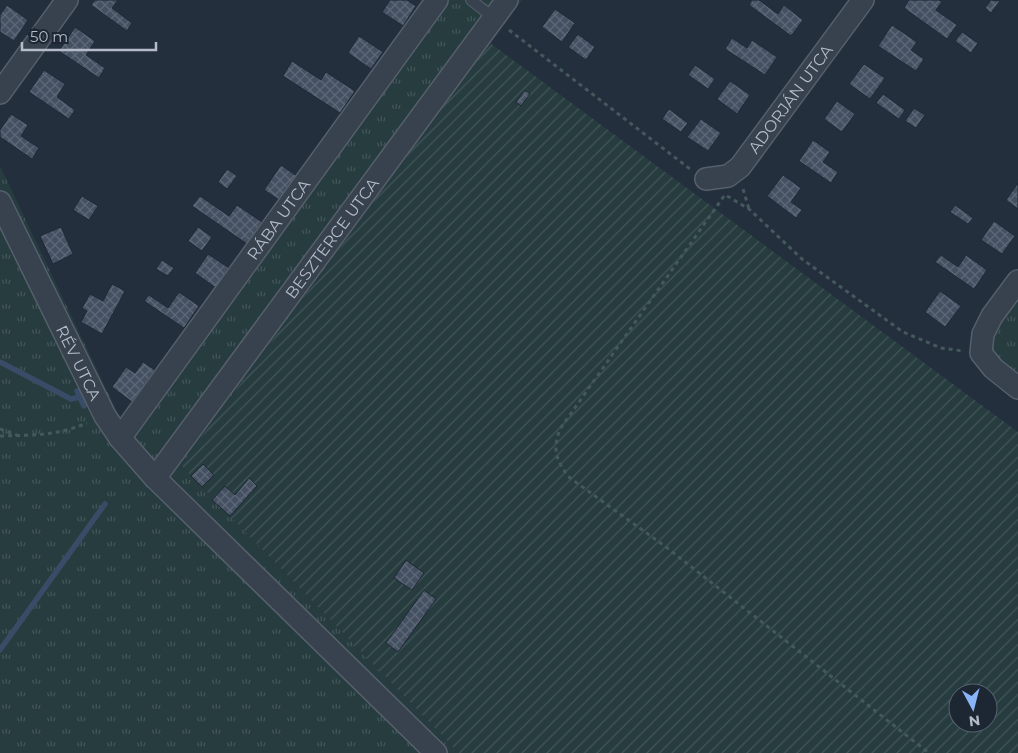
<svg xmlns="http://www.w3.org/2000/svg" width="1018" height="753" font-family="Montserrat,sans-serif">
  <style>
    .grass { fill: url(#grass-tufts) }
    .garden { fill: url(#garden-furrows); fill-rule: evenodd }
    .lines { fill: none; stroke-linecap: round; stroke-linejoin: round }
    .stream { stroke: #394c67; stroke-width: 5.5 }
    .building { fill: url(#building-cross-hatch); stroke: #1f2835 }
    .lane-casing { stroke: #565f6c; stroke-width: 12 }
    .street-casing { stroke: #565f6c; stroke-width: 24 }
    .path { stroke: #44595c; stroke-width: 3; stroke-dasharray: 4 4; stroke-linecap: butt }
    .lane { stroke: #38414e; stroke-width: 10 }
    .street { stroke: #38414e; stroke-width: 21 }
    .labels { text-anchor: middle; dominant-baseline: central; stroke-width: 4; stroke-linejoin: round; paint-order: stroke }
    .street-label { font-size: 16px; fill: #b4bcc9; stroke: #1d2633 }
  </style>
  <defs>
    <pattern id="grass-tufts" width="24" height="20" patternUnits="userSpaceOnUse" patternTransform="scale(1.25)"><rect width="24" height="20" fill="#263c3f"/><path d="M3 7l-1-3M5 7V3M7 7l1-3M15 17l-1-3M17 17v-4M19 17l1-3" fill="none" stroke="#435659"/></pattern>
    <pattern id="garden-furrows" width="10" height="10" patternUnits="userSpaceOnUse" patternTransform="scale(1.25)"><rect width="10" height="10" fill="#263c3f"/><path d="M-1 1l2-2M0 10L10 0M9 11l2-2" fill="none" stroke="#435659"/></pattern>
    <pattern id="building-cross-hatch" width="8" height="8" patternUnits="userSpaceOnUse" patternTransform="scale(1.25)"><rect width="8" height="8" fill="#455162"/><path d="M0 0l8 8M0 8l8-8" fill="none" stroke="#5d6877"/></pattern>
  </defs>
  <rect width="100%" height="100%" fill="#242f3e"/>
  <path class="grass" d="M426 0H522L181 465 459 753H0V166L122 422Z
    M1018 290V377L989 350V337Z"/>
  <path class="garden" d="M490 43 1018 432V753H459L181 465ZM958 693H988V723H958Z"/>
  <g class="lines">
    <path class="stream" d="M0 362 71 399 80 397
      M77 391 84 406
      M0 650 105 504"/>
  </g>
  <path class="building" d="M95 0H118L112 8 132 23 127 31 91 5Z
    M390 0H407L416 6 403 26 382 12Z
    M752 0H759L778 14 784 5 803 20 791 36 749 5Z
    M909 0H939L942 2 936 10 957 25 947 39 904 8Z
    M991 0 1000 1 991 13 985 8Z
    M7 5 28 20 14 41 0 32V15Z
    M555 9 575 23 562 42 542 27Z
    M892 25 917 42 911 50 924 59 916 71 878 46Z
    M75 27 95 41 86 55 105 68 99 78 59 51Z
    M962 32 978 43 971 53 955 41Z
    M578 34 595 47 586 60 568 47Z
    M359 36 383 52 371 69 348 53Z
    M732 38 747 48 752 40 777 57 765 75 725 49Z
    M292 61 321 80 326 72 355 91 340 113 283 76Z
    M864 64 885 78 870 99 849 84Z
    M695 65 715 79 708 89 688 75Z
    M44 70 65 84 57 97 75 110 69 119 29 92Z
    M730 81 750 95 737 114 717 99Z
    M525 90 530 94 521 106 516 102Z
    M883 94 905 110 899 119 876 103Z
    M837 101 855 114 842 132 824 119Z
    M914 108 925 115 916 128 905 121Z
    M669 109 688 123 681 132 662 119Z
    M11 114 28 125 21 136 39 148 32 159 0 137V130Z
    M701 119 721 133 708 151 687 137Z
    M813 140 830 152 823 162 838 172 831 183 799 161Z
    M281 165 298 177 281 201 264 190Z
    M227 169 237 176 227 189 218 182Z
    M783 175 801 188 791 202 802 210 796 218 767 196Z
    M1018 183V209L1006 200Z
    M82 196 98 206 89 220 73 210Z
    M200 196 229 216 237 205 262 222 247 244 192 206Z
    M955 205 973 218 968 224 950 212Z
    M994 221 1015 236 1002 254 981 240Z
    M61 227 73 254 53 264 40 236Z
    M198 227 212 237 202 251 188 241Z
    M208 254 229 268 216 288 195 273Z
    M941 255 958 267 966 255 987 270 974 289 935 262Z
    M162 260 174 268 168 276 156 269Z
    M112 284 125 291 102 334 81 322 87 311 82 308 90 294 103 301Z
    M940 291 961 306 945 327 925 312Z
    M179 292 199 306 184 328 144 301 149 295 168 308Z
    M143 362 155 370 132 402 112 387 126 367 135 373Z
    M203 464 214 475 202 487 191 476Z
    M249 478 257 486 230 516 212 500 225 486 235 495Z
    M406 560 424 573 412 590 394 578Z
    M424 590 436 599 398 652 386 643Z"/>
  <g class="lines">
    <defs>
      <path id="lane" d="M471 0 494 18"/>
      <g id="street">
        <path d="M0 93 67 0"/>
        <path id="s1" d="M706 179 728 176 740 167 863 0"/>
        <path id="s2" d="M0 202 105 416 120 438 155 478 436 753"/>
        <path d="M1018 281 992 316 983 334 981 353 993 368 1018 388"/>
        <path id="s3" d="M120 438 437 0"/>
        <path id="s4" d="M155 478 507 0"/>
      </g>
    </defs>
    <use href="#lane" class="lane-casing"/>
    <use href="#street" class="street-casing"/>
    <path class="path" d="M509 30 690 169
      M743 189 749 209
      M724 196 560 429C552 450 556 461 570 478L666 547 929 753
      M727 196 749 209 802 259 903 332 941 348 963 351
      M0 429 17 435
      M0 436C33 435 56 436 87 423"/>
    <use href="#lane" class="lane"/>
    <use href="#street" class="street"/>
  </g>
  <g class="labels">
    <g class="street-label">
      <text stroke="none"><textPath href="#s1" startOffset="122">ADORJÁN UTCA</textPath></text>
      <text stroke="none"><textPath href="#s3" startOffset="270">RÁBA UTCA</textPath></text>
      <text stroke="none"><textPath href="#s4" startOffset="298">BESZTERCE UTCA</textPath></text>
      <text stroke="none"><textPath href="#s2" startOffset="179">RÉV UTCA</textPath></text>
    </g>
  </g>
  <g transform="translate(973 708) rotate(173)"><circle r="24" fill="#1d2633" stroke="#59626f"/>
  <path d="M0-4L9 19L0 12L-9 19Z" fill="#8ab4f8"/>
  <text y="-8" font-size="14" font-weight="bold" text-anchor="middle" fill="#b4bcc9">N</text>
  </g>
  <path d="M22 42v8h134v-8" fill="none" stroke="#b4bcc9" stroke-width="2.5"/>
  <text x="30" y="42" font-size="15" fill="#b4bcc9" stroke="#1d2633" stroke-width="4" paint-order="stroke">50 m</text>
</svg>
